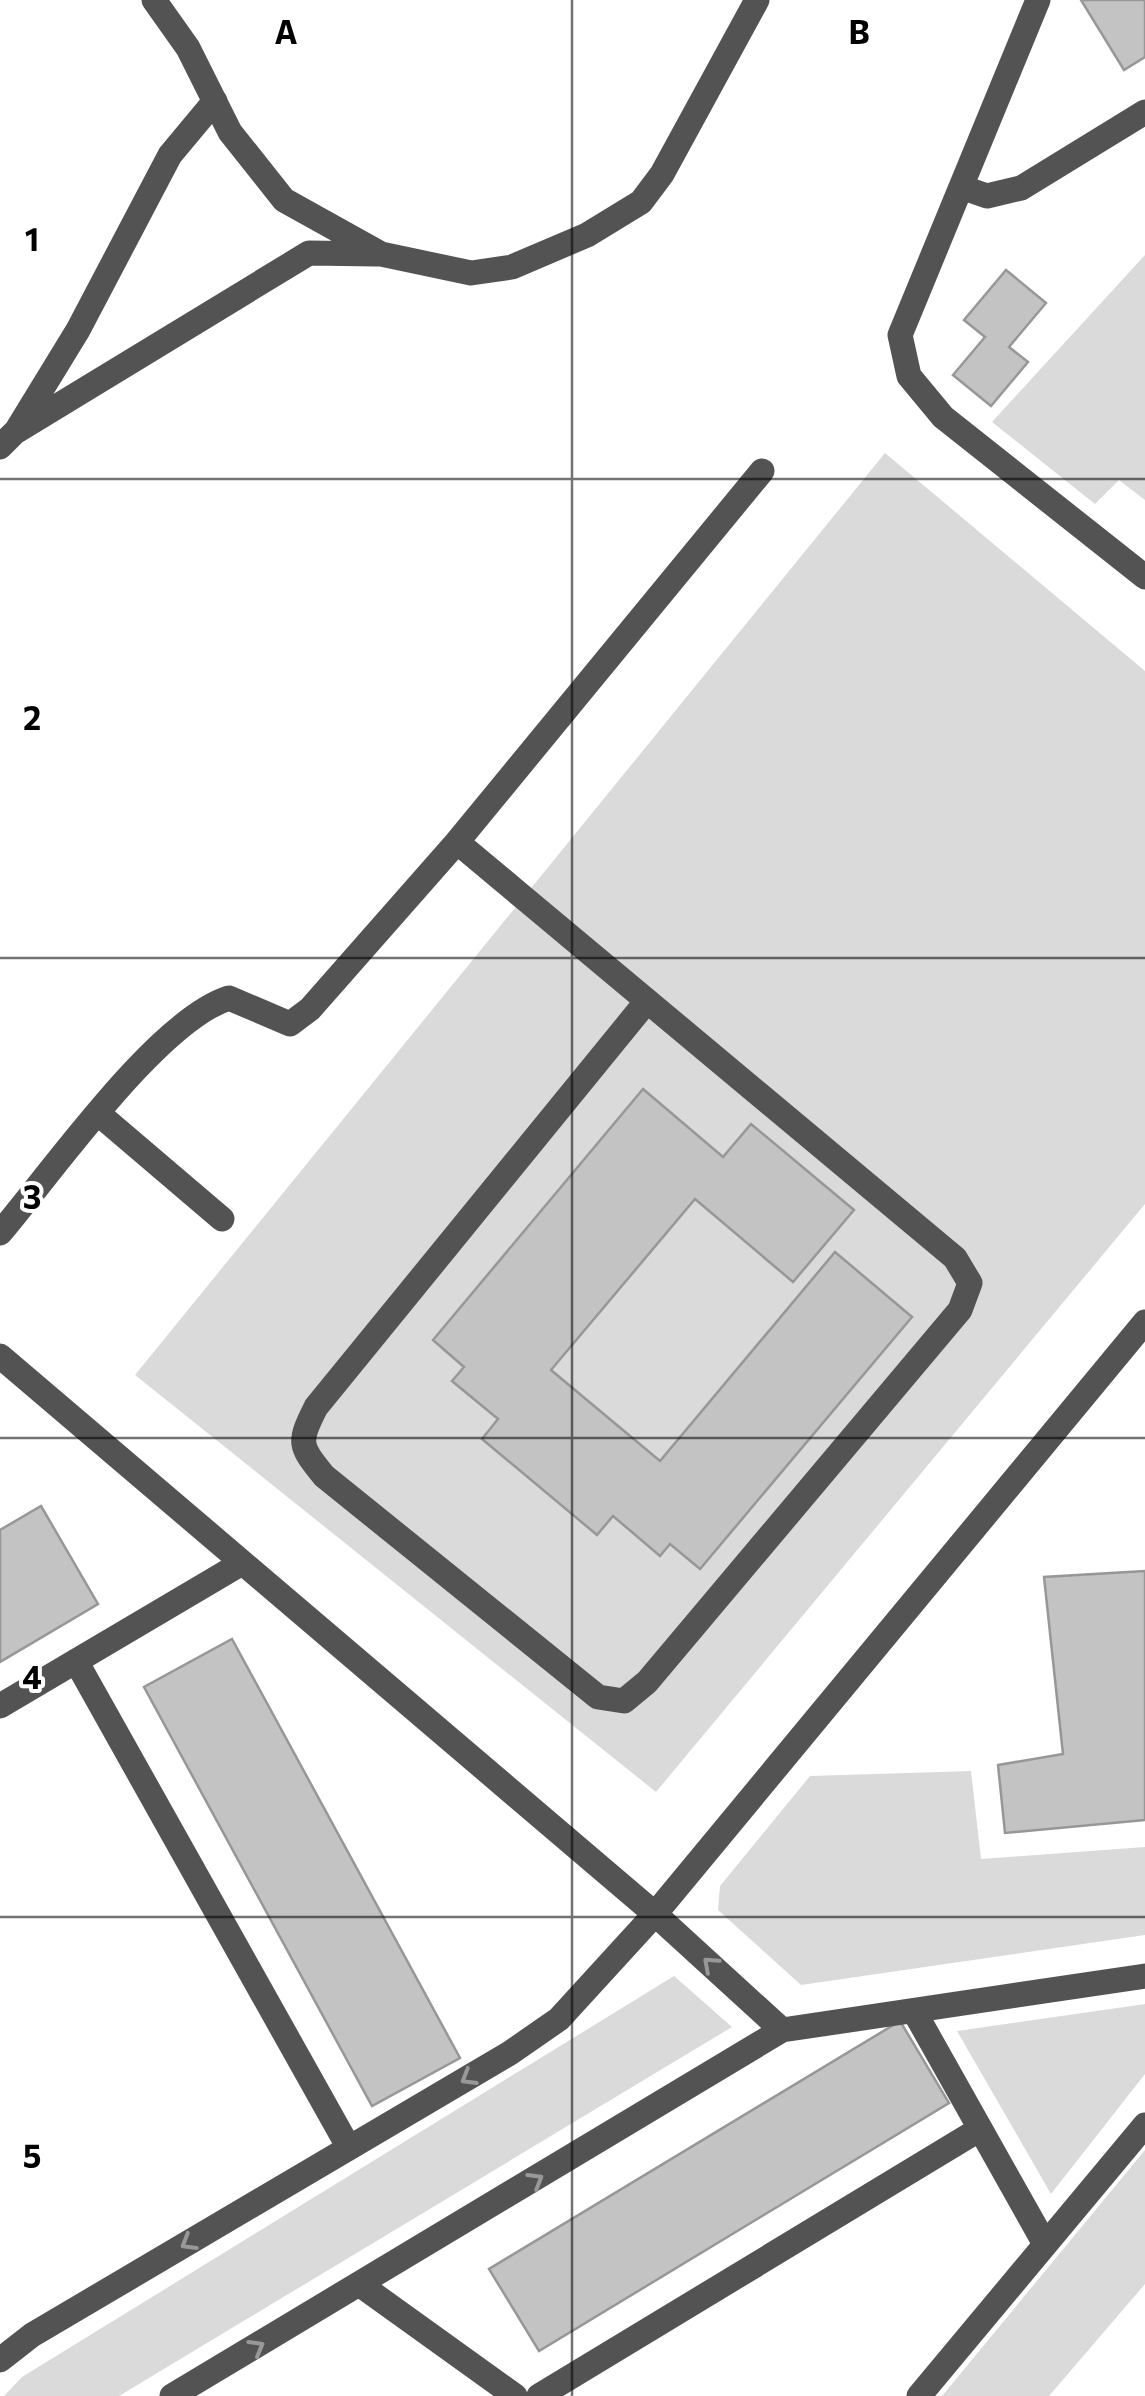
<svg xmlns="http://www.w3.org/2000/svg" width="1145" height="2396" font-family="Commissioner,sans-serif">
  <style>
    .green { fill: #dadada }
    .building { fill: #c3c3c3; stroke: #979797; stroke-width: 2.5 }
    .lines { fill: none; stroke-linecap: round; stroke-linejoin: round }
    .minor { stroke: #535353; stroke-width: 25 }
    .oneway { stroke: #989898 }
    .grid { fill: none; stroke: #000; stroke-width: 2.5; stroke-opacity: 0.55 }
    .grid-label { font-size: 32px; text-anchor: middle; font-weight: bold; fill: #000; stroke: #fff; stroke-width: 8; stroke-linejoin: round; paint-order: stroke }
  </style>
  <rect width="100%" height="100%" fill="#fff"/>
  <path class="green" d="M1145 255V500L1119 480 1095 504 992 422Z
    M885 453 1145 671V1204L656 1792 135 1375Z
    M971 1771 981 1859 1145 1847V1935L801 1985 718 1910 720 1886 810 1776Z
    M674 1976 732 2027 119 2396H4L22 2377Z
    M1145 2004V2074L1051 2194 957 2031Z
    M1145 2150V2284L1049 2396H942Z"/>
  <path class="building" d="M1081 0H1145V57L1124 70Z
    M1006 270 1046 303 1009 347 1028 362 991 406 953 375 985 337 964 320Z
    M643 1089 723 1157 751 1124 854 1210 793 1282 695 1199 551 1370 660 1461 835 1252 912 1317 700 1569 670 1544 660 1556 613 1516 597 1535 482 1439 498 1419 452 1381 464 1367 433 1340Z
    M41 1506 98 1604 0 1662V1530Z
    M1145 1571V1820L1005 1833 998 1765 1063 1754 1044 1577Z
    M232 1639 460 2058 372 2106 144 1687Z
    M900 2021 949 2103 539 2351 489 2269Z"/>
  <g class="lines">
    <path class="minor" d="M154 0 188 48 230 132 284 200 381 254 471 273 512 267 587 235 641 202 662 174 757 0
      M1038 0 900 335 909 376 943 417 1145 577
      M961 187 987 196 1021 188 1145 112
      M18 428 78 330 170 155 215 101
      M0 447 15 432 309 253 376 254
      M457 842 524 898 955 1258 970 1283 960 1310 647 1682 624 1701 598 1697 324 1476C299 1445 298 1443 316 1407L647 1001
      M100 1115 222 1219
      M0 1233C52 1172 157 1021 229 998L290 1024 310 1009 457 842 762 471
      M0 1356 655 1914 1145 1322
      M76 1661 349 2148
      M0 1706 242 1563
      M914 2011 1045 2244
      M362 2286 515 2396
      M0 2360 32 2335 510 2053 559 2019 655 1914 782 2030
      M172 2396 782 2030 1145 1976
      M539 2396 980 2129
      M919 2396 1145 2125"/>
  </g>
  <defs><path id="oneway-chevron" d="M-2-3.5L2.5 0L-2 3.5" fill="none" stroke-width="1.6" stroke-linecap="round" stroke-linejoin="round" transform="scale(2.5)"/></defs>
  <g class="oneway">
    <use href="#oneway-chevron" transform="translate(710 1964) rotate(-138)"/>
    <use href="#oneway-chevron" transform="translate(468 2078) rotate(149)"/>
    <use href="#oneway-chevron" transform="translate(536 2180) rotate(-31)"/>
    <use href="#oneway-chevron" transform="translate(188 2243) rotate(149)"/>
    <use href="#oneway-chevron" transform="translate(257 2347) rotate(-30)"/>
  </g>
  <path class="grid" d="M572 0V2396M0 479H1145M0 958H1145M0 1438H1145M0 1917H1145"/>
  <g class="grid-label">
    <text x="286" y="44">A</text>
    <text x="859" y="44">B</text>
    <text x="32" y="251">1</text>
    <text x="32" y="730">2</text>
    <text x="32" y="1209">3</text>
    <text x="32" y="1689">4</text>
    <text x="32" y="2168">5</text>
  </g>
</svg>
